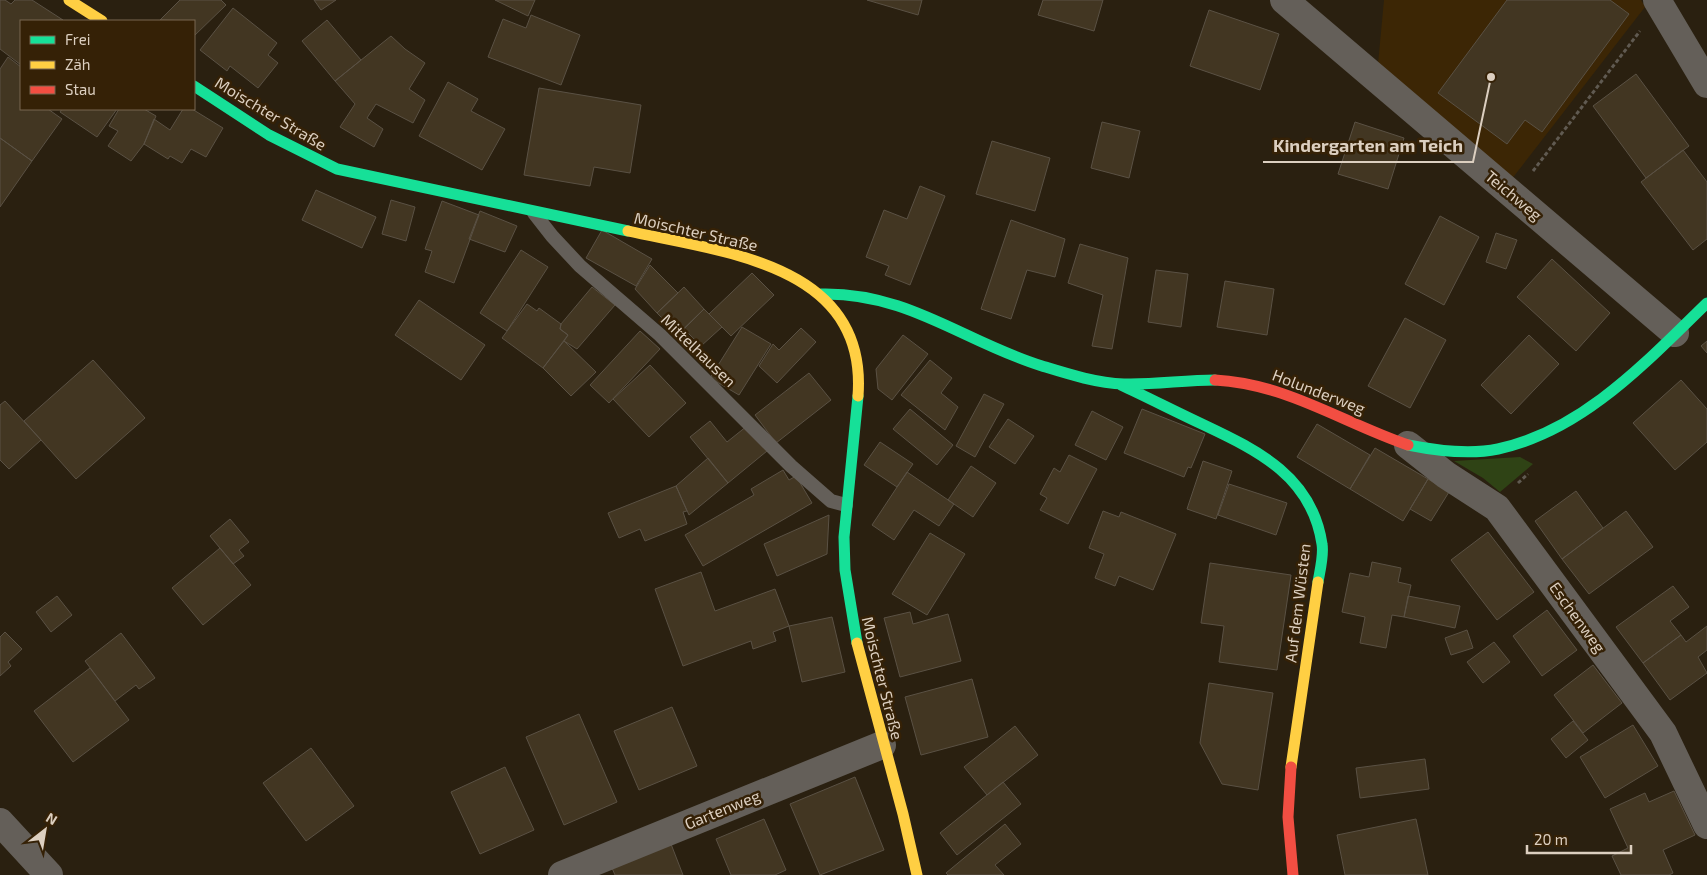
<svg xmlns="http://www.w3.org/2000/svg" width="1707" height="875" font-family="'Exo 2',sans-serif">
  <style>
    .built { fill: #3c2605 }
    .green { fill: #2f4315 }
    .building { fill: #423622; stroke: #5a5144 }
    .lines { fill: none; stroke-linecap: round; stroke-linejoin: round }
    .path { stroke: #605a51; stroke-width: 3; stroke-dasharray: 4 2.5; stroke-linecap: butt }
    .lane { stroke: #645f59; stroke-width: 14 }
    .street { stroke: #645f59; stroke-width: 28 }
    .fast { stroke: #16e098; stroke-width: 11 }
    .slow { stroke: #ffcf43; stroke-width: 11 }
    .jam { stroke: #f24e42; stroke-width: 11 }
    .labels { text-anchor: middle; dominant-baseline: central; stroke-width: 5; stroke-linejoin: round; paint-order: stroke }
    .street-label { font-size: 16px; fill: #dccfc0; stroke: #352106 }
    .leader { fill: none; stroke: #dccfc0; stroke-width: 2 }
    .callout-dot { fill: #dccfc0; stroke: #352106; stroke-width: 2 }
    .callout-label { font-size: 18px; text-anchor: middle; font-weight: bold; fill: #dccfc0; stroke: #352106; stroke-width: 5; stroke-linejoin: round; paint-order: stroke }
  </style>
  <rect width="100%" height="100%" fill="#2a2010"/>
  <path class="built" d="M1384 0H1641L1645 7 1511 180 1378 64Z"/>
  <path class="green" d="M1520 457 1533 464 1500 492 1483 478 1454 461Z"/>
  <path class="building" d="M0 0H5L11 4 15 0H32L63 20 21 21V65L0 49Z
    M180 0H221L226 5 194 36V21L160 20Z
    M314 0H336L321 10Z
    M495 0H535L528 16Z
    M867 0H922L918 15Z
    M1043 0H1103L1094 31 1038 15Z
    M1507 0H1610L1629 14 1542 132 1525 120 1507 144 1438 93Z
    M233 8 277 43 268 55 278 63 258 88 230 66 227 71 200 50Z
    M1209 10 1279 34 1260 90 1190 66Z
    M531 15 580 35 561 85 488 57 503 19 526 28Z
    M327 20 361 60 335 81 302 41Z
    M391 36 405 49 425 63 409 89 425 100 413 123 376 104 367 118 383 129 374 147 340 127 355 104 335 81Z
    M8 57 21 67V109H48L62 119 32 161 0 138V69Z
    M1636 74 1689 146 1646 178 1593 106Z
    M448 82 478 99 471 111 505 129 482 170 419 136Z
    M539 88 641 105 630 173 594 167 590 186 524 175Z
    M62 109H117L97 137 60 112Z
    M119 109H144L156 116 144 144 131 161 108 146 118 131 109 126Z
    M183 109H192L223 128 206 157 191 149 182 163 170 156 168 159 144 144 154 119 170 130Z
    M1102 122 1140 131 1129 178 1091 168Z
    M1355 122 1404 138 1388 189 1338 174Z
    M0 138 32 161 0 207Z
    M992 141 1050 158 1035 211 976 194Z
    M1683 150 1707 182V239L1693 250 1641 182Z
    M920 186 945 196 910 285 885 275 889 266 866 257 884 210 907 219Z
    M316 190 376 217 362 248 302 220Z
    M391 200 415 207 406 241 382 234Z
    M442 201 479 215 454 283 425 272 432 251 425 249Z
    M480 211 517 226 505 252 469 239Z
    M1440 216 1479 237 1444 305 1405 284Z
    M1011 220 1065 239 1055 277 1027 270 1011 319 981 309Z
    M602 230 652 259 636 286 586 258Z
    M1496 233 1517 240 1506 269 1486 262Z
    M1080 244 1128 258 1112 349 1092 346 1103 295 1068 283Z
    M521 250 548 267 507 331 480 313Z
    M1552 259 1610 313 1576 351 1517 297Z
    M650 265 678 293 657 313 635 289Z
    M1156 270 1188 274 1181 327 1148 322Z
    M752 273 774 295 731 336 709 314Z
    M1225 281 1274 289 1267 335 1217 327Z
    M592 287 615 305 577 349 564 341 568 335 560 329 561 324Z
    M684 287 704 309 678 334 657 313Z
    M419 300 485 345 461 380 395 335Z
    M527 304 537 311 539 308 561 324 560 329 568 335 543 368 502 338Z
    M704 309 722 327 701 346 684 329Z
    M1405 318 1446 340 1410 408 1368 386Z
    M742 327 771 344 739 395 710 378Z
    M801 328 816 342 777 383 759 366 773 344 779 350Z
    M640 331 660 349 609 403 590 385Z
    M903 335 928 354 892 400 878 389 876 369Z
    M1529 335 1559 364 1511 414 1481 385Z
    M564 341 596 372 571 396 543 368Z
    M1707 341V353L1701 346Z
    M93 360 145 418 76 479 24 421Z
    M930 360 952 378 941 393 958 407 945 430 901 395Z
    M650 365 686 403 649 437 613 399Z
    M809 373 831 400 776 443 755 415Z
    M1681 380 1707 409V442L1675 470 1633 423Z
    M984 394 1004 404 975 457 956 446Z
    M5 401 41 440 9 469 0 460V405Z
    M910 409 953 445 937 465 893 429Z
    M1142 409 1205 434 1191 468 1188 467 1184 477 1124 453Z
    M1092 411 1123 427 1106 460 1075 445Z
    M1008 419 1034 436 1015 464 989 447Z
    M710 421 727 442 747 426 767 451 728 483 690 437Z
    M1317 424 1370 455 1350 489 1297 457Z
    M880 442 913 464 897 487 864 465Z
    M1375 448 1428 479 1403 521 1350 489Z
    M1069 455 1097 469 1068 524 1040 510 1047 498 1040 494 1054 468 1060 472Z
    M708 458 728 483 689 515 676 486Z
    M1203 461 1232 471 1216 519 1187 509Z
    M971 466 996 483 973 517 948 500Z
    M783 470 789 480 796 476 812 503 703 566 685 535 754 495 751 489Z
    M907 472 954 504 939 526 914 510 894 540 872 525Z
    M1428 479 1449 492 1431 521 1410 509Z
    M1229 484 1287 503 1276 535 1218 515Z
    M676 486 687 511 683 512 687 524 645 541 640 529 619 538 608 513Z
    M1576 491 1603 528 1562 559 1535 521Z
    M1103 511 1119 517 1121 512 1176 534 1153 590 1119 576 1115 586 1095 578 1104 554 1089 548Z
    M1626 511 1653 547 1589 594 1562 559Z
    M829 515 827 554 777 576 764 544Z
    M230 519 249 542 239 550 244 556 233 564 210 536Z
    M1488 532 1534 592 1497 620 1451 560Z
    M930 533 965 554 927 615 892 594Z
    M220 548 251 585 203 625 172 588Z
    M1372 562 1401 568 1398 582 1411 585 1404 617 1392 615 1386 648 1360 643 1365 617 1342 612 1350 573 1369 577Z
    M1210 563 1291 575 1277 670 1219 662 1224 626 1201 623Z
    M701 572 715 611 775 589 789 626 773 632 776 641 753 649 751 641 683 666 655 589Z
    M1673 586 1689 607 1670 621 1681 635 1643 663 1616 627Z
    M57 596 72 615 51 632 36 612Z
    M1408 596 1460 606 1455 628 1404 617Z
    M1547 610 1577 650 1542 676 1513 636Z
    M910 612 913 624 948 614 961 661 900 677 884 618Z
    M832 617 845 672 802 682 789 626Z
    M1707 626V650L1698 657 1707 673 1670 700 1643 663 1681 635 1686 642Z
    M1467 630 1473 648 1451 655 1445 638Z
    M5 632 22 649 8 662 11 666 0 676V637Z
    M121 633 155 678 139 689 136 685 115 701 85 661Z
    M1494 642 1510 662 1483 683 1467 662Z
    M1593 665 1622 703 1583 733 1554 695Z
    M90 668 129 720 73 762 34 711Z
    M972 679 988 737 921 755 905 697Z
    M1209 683 1273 693 1258 790 1222 784 1200 743Z
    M672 707 697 766 639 790 614 731Z
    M579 714 617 802 564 825 526 737Z
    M1573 721 1588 740 1566 758 1551 739Z
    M1633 725 1658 766 1605 798 1580 757Z
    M1015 726 1038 755 987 795 964 767Z
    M311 748 354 806 306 841 263 783Z
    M1425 759 1429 789 1360 798 1356 768Z
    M505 767 534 830 480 854 451 792Z
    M855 777 884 850 820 875 790 804Z
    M1003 782 1021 804 957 855 940 833Z
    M1674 791 1695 835 1663 850 1673 873 1669 875H1621L1612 856 1628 848 1610 809 1645 793 1649 802Z
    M764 819 786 870 775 875H731L716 839Z
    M1416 819 1428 875H1345L1337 835Z
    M1005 824 1021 844 995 865 1004 875H948L946 873Z
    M671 844 683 875H615L612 868Z"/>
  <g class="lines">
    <path class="path" d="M1533 171 1640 31
      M1518 483 1528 474"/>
    <path class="lane" d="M534 213 552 236 580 266 660 335 791 466 831 501 846 505"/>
    <path class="street" d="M1284 0 1675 333
      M1657 0 1707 84
      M1408 445 1446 475 1497 508 1663 733 1707 825
      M0 822 49 875
      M562 875 882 745"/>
    <path class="fast" d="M194 86 269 135 337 169 628 231
      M821 294C908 292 964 342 1042 366 1068 374 1096 383 1124 384 1154 385 1184 380 1215 380
      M1121 385C1149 398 1176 412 1204 425 1259 451 1312 477 1322 544 1324 555 1320 570 1318 582
      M1408 445C1438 451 1469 455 1498 449 1583 431 1647 361 1707 303
      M857 643 845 570 844 537 858 396"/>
    <path class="slow" d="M69 0 102 21
      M628 231C723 252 868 264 858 396
      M857 643 903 814 917 875
      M1291 767 1318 582"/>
    <path class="jam" d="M1215 380C1287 384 1341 422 1408 445
      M1291 767 1288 817 1293 875"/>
  </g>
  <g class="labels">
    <g class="street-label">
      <text transform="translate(271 113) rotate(31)">Moischter Straße</text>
      <text transform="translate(1514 195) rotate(40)">Teichweg</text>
      <text transform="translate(696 231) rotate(13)">Moischter Straße</text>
      <text transform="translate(699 350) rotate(44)">Mittelhausen</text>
      <text transform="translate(1319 391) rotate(21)">Holunderweg</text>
      <text transform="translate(1297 603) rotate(-83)">Auf dem Wüsten</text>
      <text transform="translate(1578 617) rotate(54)">Eschenweg</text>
      <text transform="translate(883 678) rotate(76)">Moischter Straße</text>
      <text transform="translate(722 809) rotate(-22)">Gartenweg</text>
    </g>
  </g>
  <path class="leader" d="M1491 77L1473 162H1263"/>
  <circle class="callout-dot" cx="1491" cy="77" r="5"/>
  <g class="callout-label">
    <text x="1368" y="152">Kindergarten am Teich</text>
  </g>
  <rect x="20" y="20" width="175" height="90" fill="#352106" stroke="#786750"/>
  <rect x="30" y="36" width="25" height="8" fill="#16e098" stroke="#786750"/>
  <text x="65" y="45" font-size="15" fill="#dccfc0">Frei</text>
  <rect x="30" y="61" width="25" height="8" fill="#ffcf43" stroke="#786750"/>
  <text x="65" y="70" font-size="15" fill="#dccfc0">Zäh</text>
  <rect x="30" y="86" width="25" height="8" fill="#f24e42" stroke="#786750"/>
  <text x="65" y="95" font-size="15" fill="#dccfc0">Stau</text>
  <g transform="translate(45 830) rotate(31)" stroke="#352106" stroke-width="4" paint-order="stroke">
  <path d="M0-4L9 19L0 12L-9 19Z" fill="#dccfc0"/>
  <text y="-8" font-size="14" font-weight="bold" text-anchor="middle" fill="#dccfc0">N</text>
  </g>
  <path d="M1527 845v8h104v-8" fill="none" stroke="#dccfc0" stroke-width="2.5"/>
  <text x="1534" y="845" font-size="15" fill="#dccfc0" stroke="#352106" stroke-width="4" paint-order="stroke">20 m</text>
</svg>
